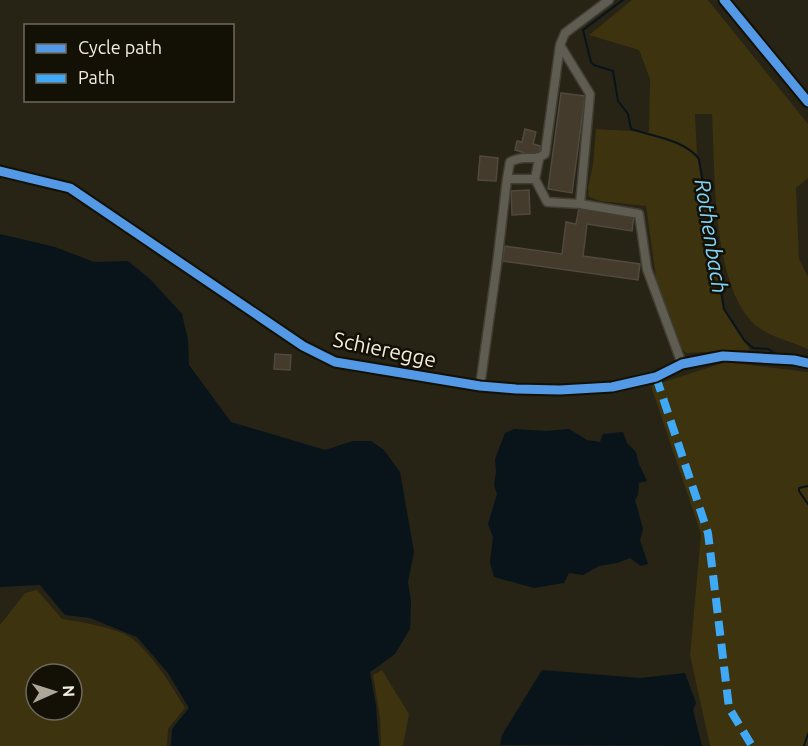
<svg xmlns="http://www.w3.org/2000/svg" width="808" height="746" font-family="Ubuntu,sans-serif">
  <style>
    .green { fill: #3d330f; fill-rule: evenodd }
    .water { fill: #08141a }
    .lines { fill: none; stroke-linecap: round; stroke-linejoin: round }
    .stream { stroke: #08141a; stroke-width: 2 }
    .building { fill: #443b2d; stroke: #4f493f; stroke-width: 1.5 }
    .minor-casing { stroke: #413e33; stroke-width: 11 }
    .minor { stroke: #5f5c51; stroke-width: 8 }
    .quiet { stroke: #3fa9f5; stroke-width: 8; stroke-dasharray: 15 8; stroke-linecap: butt }
    .cycleway-casing { stroke: #131006; stroke-width: 13 }
    .cycleway { stroke: #5399e6; stroke-width: 9 }
    .labels { text-anchor: middle; dominant-baseline: central; stroke-width: 5; stroke-linejoin: round; paint-order: stroke }
    .street-label { font-size: 21px; fill: #f3eedf; stroke: #131006 }
    .water-label { font-size: 22px; font-style: italic; fill: #81d3f8; stroke: #131006 }
  </style>
  <rect width="100%" height="100%" fill="#272315"/>
  <path class="green" d="M632 0H708L808 124V178L796 188 799 259 808 277V349C793 342 774 338 761 329 711 298 715 167 712 114H695L697 155 723 309 750 350 686 353 682 349 657 285 646 206 600 201 589 197 588 188 593 164 596 129 649 132 650 79 639 50 589 35Z
    M726 362 808 372V746H710L690 655 701 534 651 386Z
    M37 590 62 619C81 622 120 628 134 640 154 657 172 686 185 708L168 729 167 746H0V625L25 593ZM36 674H72V710H36Z
    M382 670 409 714 403 746H381L380 718 373 675Z"/>
  <path class="water" d="M0 234 55 247 94 262 128 261 151 280 182 314 188 340 189 365 231 422 325 450 353 441H371L384 450 400 472 414 552 408 582 411 602 410 629 395 654 370 672 376 706 379 746H171L172 729 189 708 168 673 137 637 90 618 65 615 40 585 0 587Z
    M514 429 546 431 569 429 587 440 600 442 603 434 623 432 627 443 636 452 639 464 647 481 639 483 638 495 635 500 643 529 640 540 648 564 641 566 630 558 617 563 599 566 583 575 569 573 564 583 534 588 494 577 490 562 493 537 488 524 497 494 494 485 496 472 495 459 505 433Z
    M542 670 640 678 685 673 696 703 693 710 702 746 500 745 502 735Z"/>
  <g class="lines">
    <path class="stream" d="M623 0 583 30 591 62 594 65 613 71 618 101 628 114 631 129C652 136 685 140 699 159L724 309 744 340 753 348 768 349 776 354 808 358
      M808 486 799 488V491L808 504
      M804 746 808 734"/>
  </g>
  <path class="building" d="M561 93 585 96 572 193 548 189Z
    M525 129 536 132 533 144 541 146 538 157 515 150 517 141 522 142Z
    M480 156 498 158 496 181 478 180Z
    M529 190 530 214 512 215 511 191Z
    M579 208 634 216 632 231 587 224 583 256 640 264 638 280 502 261 505 246 562 254 566 222 576 224Z
    M275 354 291 355 290 370 274 369Z"/>
  <g class="lines">
    <defs>
      <path id="minor" d="M724 0 808 102
        M539 159 535 179 547 202 580 204 639 214 647 269 682 364
        M0 171 70 188 303 346 335 362 480 386 516 389 560 390 612 387 656 377 682 364 723 356 794 360 808 363
        M507 179 510 162C526 153 532 163 545 154L560 45
        M580 204 590 94 560 45 565 33 609 0
        M480 386 497 264 507 179H535"/>
    </defs>
    <use href="#minor" class="minor-casing"/>
    <use href="#minor" class="minor"/>
    <path class="quiet" d="M656 377 708 533 729 708 752 746"/>
    <defs>
      <path id="cycleway" d="M724 0 808 102
        M0 171 70 188 303 346 335 362 480 386 516 389 560 390 612 387 656 377 682 364 723 356 794 360 808 363"/>
    </defs>
    <use href="#cycleway" class="cycleway-casing"/>
    <use href="#cycleway" class="cycleway"/>
  </g>
  <g class="labels">
    <g class="street-label">
      <text transform="translate(385 349) rotate(12)">Schieregge</text>
    </g>
    <g class="water-label">
      <text transform="translate(712 236) rotate(81)">Rothenbach</text>
    </g>
  </g>
  <rect x="24" y="24" width="210" height="78" fill="#131006" stroke="#6d695d" stroke-width="1.5"/>
  <rect x="36" y="44" width="30" height="9" fill="#5399e6" stroke="#6d695d" stroke-width="1.5"/>
  <text x="78" y="54" font-size="18" fill="#f3eedf">Cycle path</text>
  <rect x="36" y="74" width="30" height="9" fill="#3fa9f5" stroke="#6d695d" stroke-width="1.5"/>
  <text x="78" y="84" font-size="18" fill="#f3eedf">Path</text>
  <g transform="translate(54 692) rotate(87)"><circle r="28" fill="#131006" stroke="#6d695d" stroke-width="1.5"/>
  <path d="M0-4.5L10 22L0 15L-10 22Z" fill="#aca798"/>
  <text y="-9" font-size="16" font-weight="bold" text-anchor="middle" fill="#f3eedf">N</text>
  </g>
</svg>
